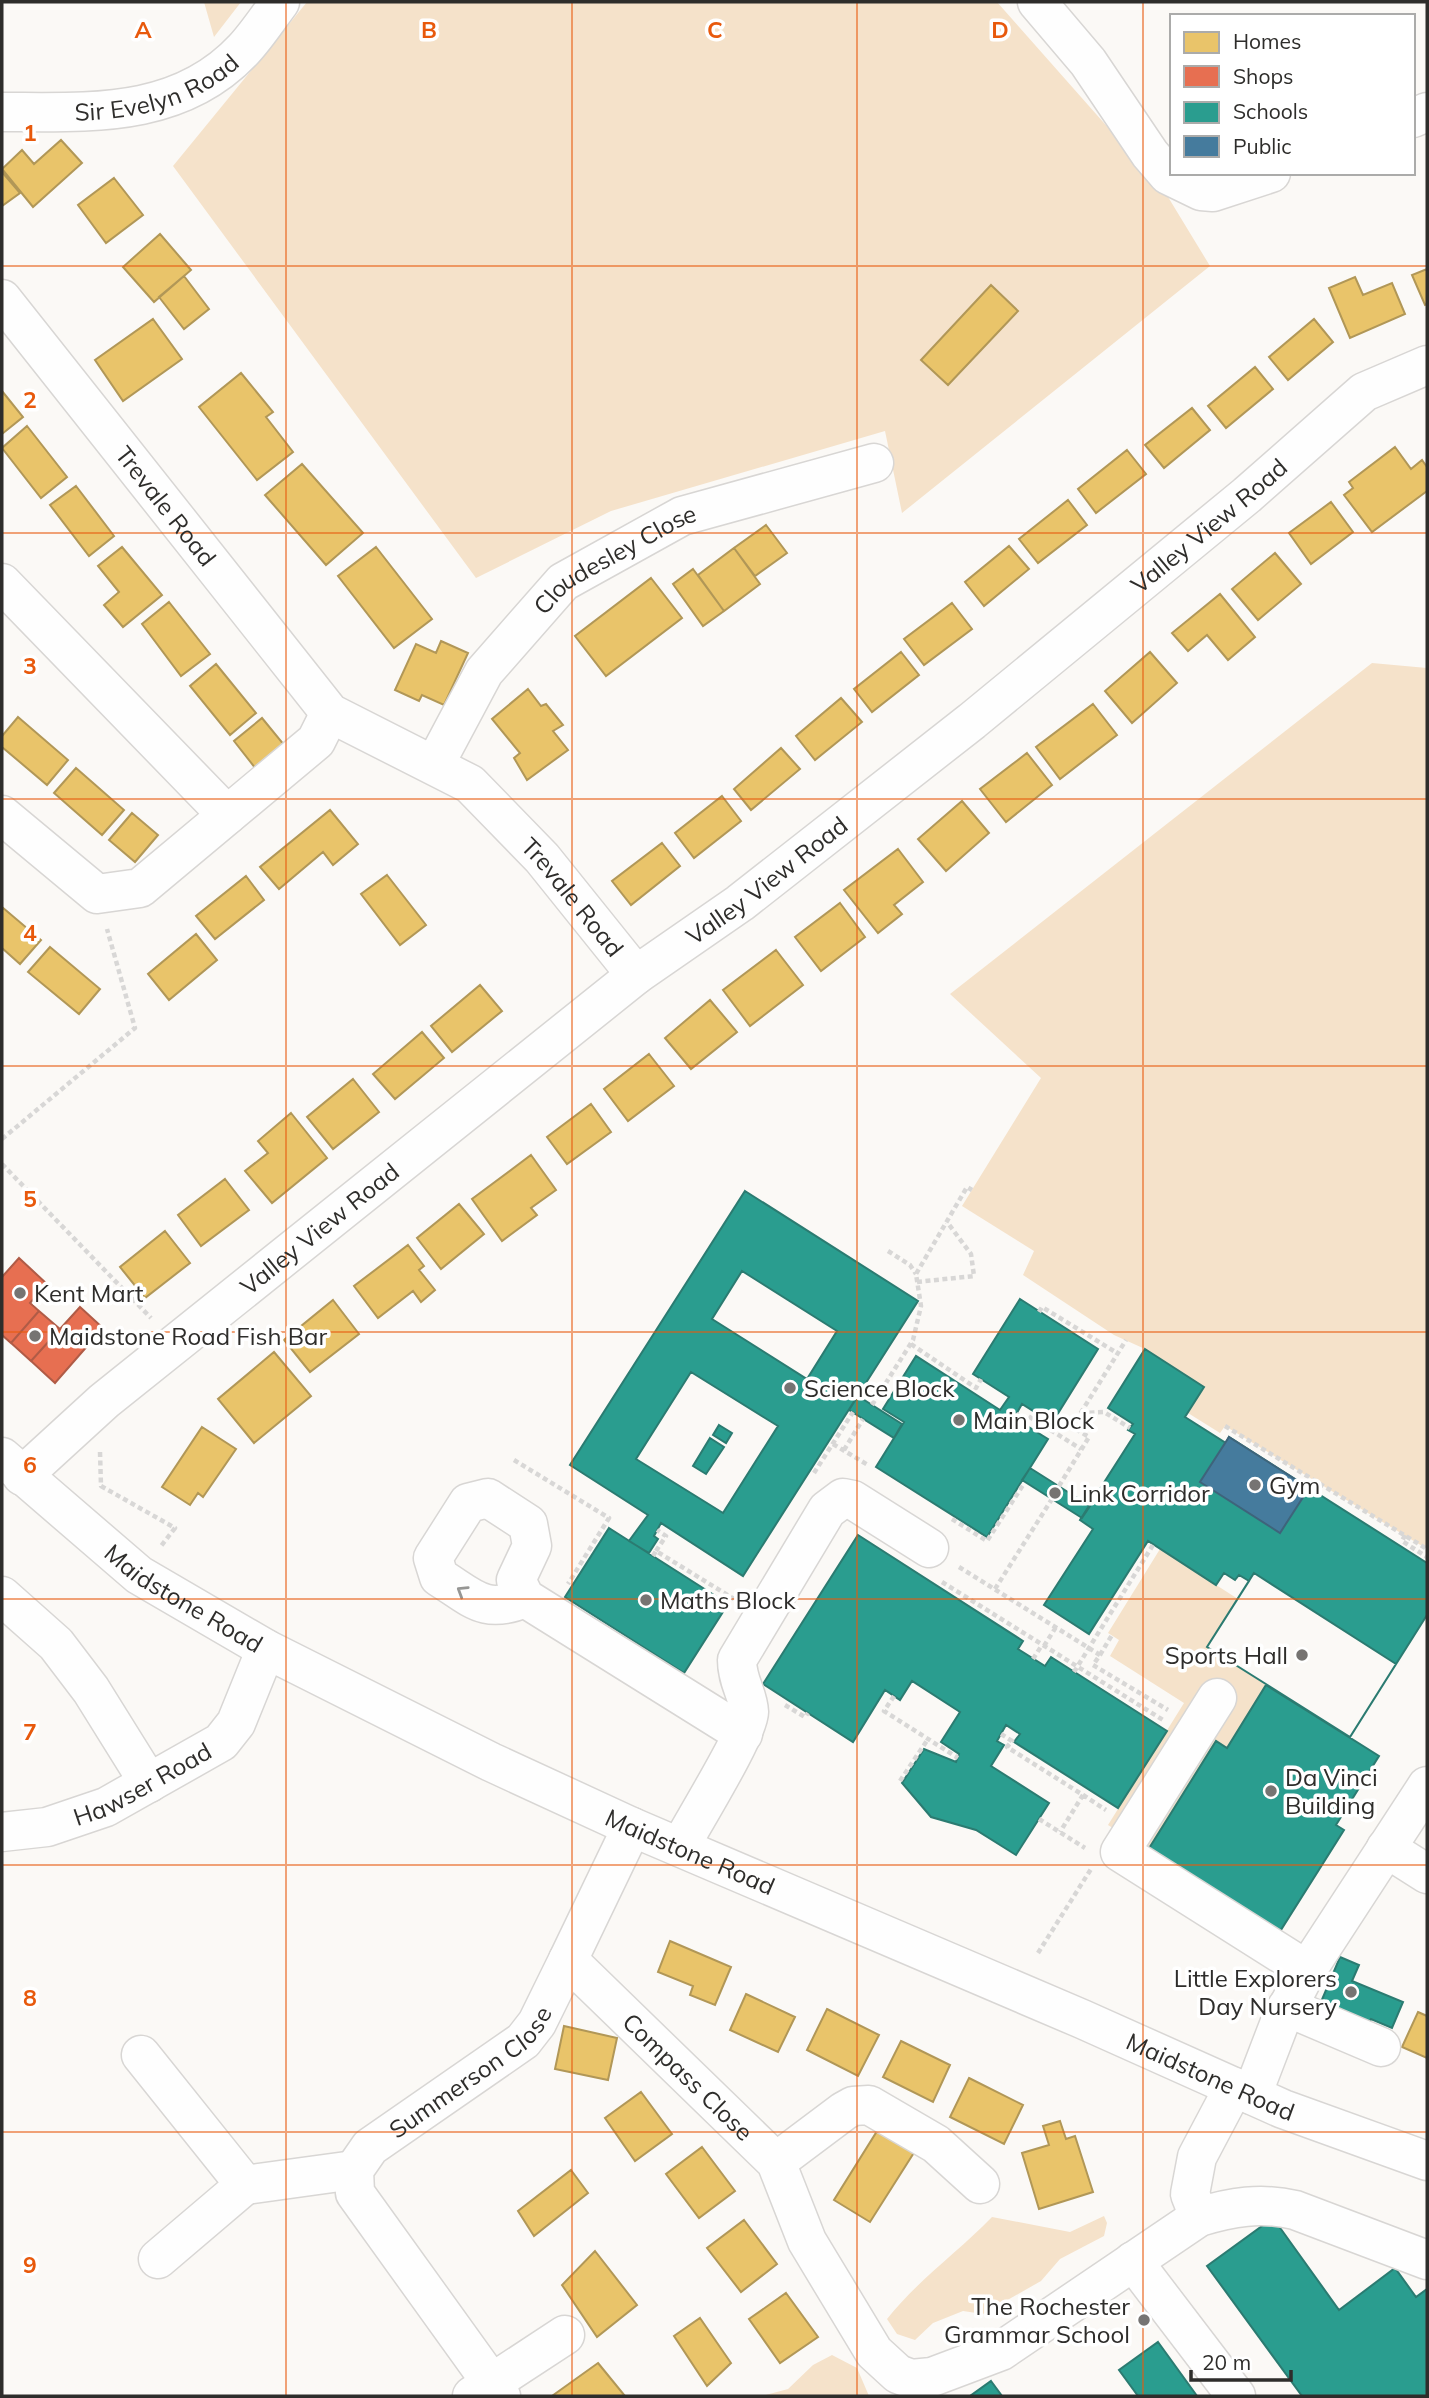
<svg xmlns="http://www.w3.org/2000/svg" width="1429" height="2398" font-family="Mulish,sans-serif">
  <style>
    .green { fill: #f5e2ca }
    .homes { fill: #e9c46a; stroke: #b19757; stroke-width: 2 }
    .shops { fill: #e76f51; stroke: #b05b46; stroke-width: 2 }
    .schools { fill: #2a9d8f; stroke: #2b7b71; stroke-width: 2; fill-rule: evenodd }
    .public { fill: #457b9d; stroke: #3e647b; stroke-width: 2 }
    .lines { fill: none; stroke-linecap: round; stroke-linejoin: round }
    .minor-casing { stroke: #d8d6d4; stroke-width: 41 }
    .major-casing { stroke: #d8d6d4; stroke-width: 41 }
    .path { stroke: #d8d7d6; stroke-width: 4.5; stroke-dasharray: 5 3.5; stroke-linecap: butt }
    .minor { stroke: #fefefe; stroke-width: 38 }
    .major { stroke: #fefefe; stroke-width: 38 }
    .oneway { stroke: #969694 }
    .grid { fill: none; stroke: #e8590c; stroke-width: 2; stroke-opacity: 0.55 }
    .poi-dot { fill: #767472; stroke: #fff; stroke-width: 2.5 }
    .labels { text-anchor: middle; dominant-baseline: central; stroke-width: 7; stroke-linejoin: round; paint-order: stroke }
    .street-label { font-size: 24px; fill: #2e2d2b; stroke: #fff }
    .poi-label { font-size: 24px; fill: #2e2d2b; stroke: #fff; text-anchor: start }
    .grid-label { font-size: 23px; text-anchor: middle; font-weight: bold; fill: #e8590c; stroke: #fff; stroke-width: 7; stroke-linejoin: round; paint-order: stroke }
  </style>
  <rect width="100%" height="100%" fill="#fbf9f6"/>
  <path class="green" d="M204 2H241L214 37Z
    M307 2H997L1165 192 1210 266 902 513 885 431 611 511 476 578 173 166Z
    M1372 663 1427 668V1549L1225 1426 1220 1433 1188 1413 1204 1387 1145 1349 1114 1335 1023 1275 1034 1251 962 1206 1041 1078 950 994Z
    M1160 1549 1238 1599 1208 1647 1266 1685 1227 1748 1216 1741 1148 1850 1108 1825 1184 1703 1110 1656 1119 1640 1108 1633Z
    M1104 2216 1107 2223 1104 2236 1060 2259 1041 2281 983 2314 963 2311 933 2323 915 2340 897 2334 887 2319C918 2280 957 2253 992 2217L1070 2232Z
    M832 2355 857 2368 869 2396H762L788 2389 813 2365Z"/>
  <path class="homes" d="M61 140 82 163 33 207 2 169 22 150 34 164Z
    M2 172 20 193 2 206Z
    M114 178 143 215 106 243 78 205Z
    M160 234 191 270 154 302 123 267Z
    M1427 269V304L1425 305 1412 275Z
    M184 276 209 309 184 329 159 297Z
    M1355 277 1363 295 1392 283 1405 314 1350 338 1329 288Z
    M991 285 1018 311 948 385 921 360Z
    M153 319 182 359 123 401 95 360Z
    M1314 319 1333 342 1288 380 1269 357Z
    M1255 367 1273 389 1226 428 1208 406Z
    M241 373 273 412 266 417 293 452 257 480 199 407Z
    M2 391 23 417 2 434Z
    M1192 408 1210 430 1164 468 1145 445Z
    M27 426 67 477 41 498 2 448Z
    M1395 447 1411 469 1422 460 1427 467V491L1372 532 1344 495 1353 488 1349 482Z
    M1127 450 1146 474 1096 513 1078 489Z
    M302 464 363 533 326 565 265 495Z
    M76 486 114 536 89 556 50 505Z
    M1068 500 1087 525 1038 563 1019 539Z
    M1331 502 1353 532 1311 564 1289 533Z
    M766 525 787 553 755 576 734 548Z
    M1009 546 1029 569 984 606 965 582Z
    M122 547 162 595 123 627 104 605 119 592 98 566Z
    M376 547 432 619 394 648 338 576Z
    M734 548 760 584 724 611 698 575Z
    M1275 553 1301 584 1258 620 1232 589Z
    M693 569 724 611 703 626 673 584Z
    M651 578 682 618 606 676 575 636Z
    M1220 594 1255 637 1228 660 1207 635 1188 651 1172 633Z
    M169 602 210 654 181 676 142 624Z
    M952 603 972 629 924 665 904 639Z
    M441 641 468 653 444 705 422 695 419 701 395 690 416 644 436 653Z
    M901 652 919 675 872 712 854 689Z
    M1150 652 1177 683 1132 723 1105 691Z
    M216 664 256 713 230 735 190 686Z
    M528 689 541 706 546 704 563 725 553 731 568 750 527 780 514 758 520 753 492 719Z
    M841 698 862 722 815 760 796 736Z
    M1093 704 1117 735 1060 779 1036 747Z
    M18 717 68 760 47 785 2 747V736Z
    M262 718 285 746 256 769 234 741Z
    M781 748 800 769 751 810 734 789Z
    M1027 753 1052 785 1006 822 980 789Z
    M76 768 124 810 102 835 54 793Z
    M722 796 741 821 694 858 675 833Z
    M962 801 989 833 946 871 918 839Z
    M330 810 358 844 333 865 323 852 279 889 260 867Z
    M132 813 158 835 135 862 109 840Z
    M662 843 680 866 631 905 612 881Z
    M898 849 923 882 894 905 902 914 878 933 844 890Z
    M387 875 426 925 400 945 361 894Z
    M246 876 264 900 215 939 196 916Z
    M840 903 865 937 821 971 795 937Z
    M2 907 41 940 20 964 2 948Z
    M196 934 217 960 169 1000 148 974Z
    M50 947 100 989 79 1014 28 972Z
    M776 950 803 985 750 1026 723 990Z
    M480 985 502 1011 452 1052 431 1026Z
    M710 1000 737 1032 691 1069 665 1038Z
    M422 1032 444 1058 395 1099 373 1074Z
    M649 1054 674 1086 628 1121 604 1089Z
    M353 1079 379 1112 333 1149 307 1117Z
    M591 1104 611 1132 567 1164 547 1137Z
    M291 1113 327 1158 272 1203 245 1171 268 1153 258 1141Z
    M531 1155 556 1190 531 1208 537 1215 502 1241 472 1199Z
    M225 1179 249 1210 201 1246 178 1215Z
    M459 1204 484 1234 441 1269 417 1238Z
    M165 1231 190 1263 145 1298 120 1267Z
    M408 1245 424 1266 419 1270 435 1290 421 1302 413 1291 378 1318 354 1286Z
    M333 1300 359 1334 310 1372 284 1340Z
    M274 1352 311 1396 254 1443 218 1399Z
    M202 1427 236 1449 203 1497 198 1493 190 1505 162 1487Z
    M670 1941 731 1967 715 2005 690 1995 693 1986 658 1972Z
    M746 1994 795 2017 778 2052 730 2030Z
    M827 2009 879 2035 858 2076 807 2050Z
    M1418 2012 1427 2016V2058L1402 2047Z
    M564 2026 617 2038 608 2080 555 2069Z
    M901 2041 950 2065 933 2102 883 2077Z
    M969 2078 1023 2105 1004 2144 950 2117Z
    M641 2092 672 2134 635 2161 605 2118Z
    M1060 2121 1066 2139 1075 2136 1093 2192 1039 2209 1022 2153 1049 2145 1043 2126Z
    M879 2128 915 2151 870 2222 834 2200Z
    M702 2147 735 2191 699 2218 666 2174Z
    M571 2170 588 2193 534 2236 518 2211Z
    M744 2220 777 2264 741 2292 707 2248Z
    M595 2251 637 2305 597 2337 562 2285Z
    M786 2293 818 2337 780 2363 749 2319Z
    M700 2318 731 2363 707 2386 674 2336Z
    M598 2363 625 2396H552Z"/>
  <path class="shops" d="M19 1258 47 1284 30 1303 39 1311 11 1343 2 1335V1277Z
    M80 1307 103 1328 55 1383 31 1361Z
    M39 1311 60 1329 31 1361 11 1343Z"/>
  <path class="schools" d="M745 1191 918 1301 743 1576 661 1523 654 1536 658 1539 649 1553 629 1541 648 1515 570 1465ZM742 1271 837 1331 807 1379 712 1319ZM691 1372 778 1426 723 1513 636 1459Z
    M1020 1299 1098 1349 1052 1423 1022 1404 1014 1418 1048 1439 987 1537 876 1467 904 1422 883 1409 916 1356 1000 1410 1009 1397 973 1374Z
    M1145 1349 1204 1387 1185 1417 1226 1443 1229 1437 1427 1563V1615L1350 1737 1207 1647 1249 1581 1239 1575 1235 1580 1224 1573 1216 1585 1148 1541 1089 1634 1044 1605 1093 1529 1080 1520 1135 1434 1128 1430 1133 1424 1108 1408Z
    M858 1396 902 1424 894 1438 849 1410Z
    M719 1425 732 1433 726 1443 713 1435Z
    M710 1438 724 1447 706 1474 693 1466Z
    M1030 1468 1090 1506 1082 1518 1022 1480Z
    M609 1528 728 1604 684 1673 565 1597Z
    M858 1535 1023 1641 1018 1649 1045 1666 1051 1657 1167 1731 1118 1808 1014 1742 1020 1734 1006 1725 997 1741 1004 1745 991 1766 1049 1803 1016 1855 976 1830 931 1817 902 1783 924 1749 956 1762 959 1754 941 1742 960 1712 912 1681 900 1700 885 1690 853 1742 763 1684Z
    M1254 1573 1396 1664 1350 1737 1207 1647Z
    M1266 1685 1379 1756 1336 1825 1344 1830 1279 1933 1148 1850 1216 1741 1227 1748Z
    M1340 1957 1359 1965 1352 1981 1403 2002 1392 2028 1371 2019 1366 2029 1318 2009Z
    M1273 2218 1339 2310 1395 2268 1416 2297 1427 2289V2396H1302L1207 2266Z
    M1158 2342 1197 2396H1138L1119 2370Z
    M991 2381 1002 2396H970Z"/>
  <path class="public" d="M1229 1437 1309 1488 1280 1533 1200 1482Z"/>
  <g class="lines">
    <defs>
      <g id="minor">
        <path d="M1037 2 1088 62 1150 154 1168 175 1201 191 1213 192 1271 173"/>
        <path id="s1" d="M2 112C89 112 179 119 244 49 257 35 268 18 280 2"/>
        <path d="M1413 118 1427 112"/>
        <path id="s2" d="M2 299 330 713 470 784 542 858 636 975"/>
        <path d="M2 583 227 815"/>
        <path id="s3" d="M435 764 484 672 563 582 682 516 874 463"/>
        <path d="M2 815 97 894 140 888 316 741 330 713"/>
        <path id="s4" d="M22 1476 104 1401 636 975 740 903 972 721 1247 495 1364 392 1427 365"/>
        <path d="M2 1596 56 1644 91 1690 149 1783"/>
        <path d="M525 1598C484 1615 473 1598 439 1577L433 1558 468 1503 488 1498 528 1524 532 1546 516 1580 525 1598 743 1734"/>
        <path d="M1217 1698 1120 1852 1307 1970"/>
        <path id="s5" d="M632 1827 568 1960 776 2162 807 2241 874 2352 898 2374 911 2379 932 2377 1001 2351 1199 2217C1231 2207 1261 2202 1295 2210L1427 2260"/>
        <path id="s6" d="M2 1832 47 1827 106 1807 221 1742 236 1723 266 1649"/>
        <path d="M680 1847C692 1824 750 1731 749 1712 748 1693 737 1682 737 1660L827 1510 843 1498 853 1500 929 1548"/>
        <path d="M1386 1848 1427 1874"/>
        <path d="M1287 2007 1381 2047"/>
        <path d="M141 2055 245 2185 158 2259"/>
        <path d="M1252 2095 1280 2022 1307 1970 1427 1786"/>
        <path d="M776 2162 844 2111 853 2106 869 2105 936 2144 980 2184"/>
        <path d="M245 2185 354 2170"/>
        <path d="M1199 2217 1190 2194 1197 2157 1234 2087"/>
        <path d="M1133 2261 1236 2396"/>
        <path d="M472 2396 565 2335"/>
        <path id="s7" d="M501 2396 355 2193 354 2170 370 2147 523 2041 537 2023 568 1960"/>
      </g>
      <g id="major">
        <path id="s8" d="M2 1457 139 1575 266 1649 491 1762 632 1827 1082 2019 1283 2109 1427 2161"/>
      </g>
    </defs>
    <use href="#minor" class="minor-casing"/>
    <use href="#major" class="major-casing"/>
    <path class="path" d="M2 1139 135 1028 107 929
      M2 1164 151 1318
      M888 1251 910 1265 916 1274
      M917 1282 974 1276 971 1254 947 1222
      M1039 1312 1042 1307 1117 1353
      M911 1344 976 1388 981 1379
      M872 1405 913 1340 921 1306 916 1274 967 1187 972 1190
      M1081 1413 1104 1412 1130 1428
      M1016 1414 1026 1420 1028 1416 1081 1449
      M1225 1426 1427 1549
      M833 1444 868 1465
      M844 1450 863 1419
      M100 1452 101 1486 175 1528 161 1546
      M514 1460 609 1518 568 1584
      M814 1473 853 1412
      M1059 1486 1089 1437 1072 1427 1126 1340
      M952 1519 987 1541 1023 1485
      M1405 1535 1402 1541 1427 1557
      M656 1551 666 1536 657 1530
      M653 1556 656 1551 734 1599
      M959 1567 1100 1655 1093 1665 1168 1710
      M942 1582 1163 1720
      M995 1589 1052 1499
      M1044 1646 1056 1627
      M1100 1655 1112 1635
      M1033 1659 1042 1645
      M1074 1672 1153 1545
      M894 1696 884 1711 958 1758
      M785 1705 805 1717 808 1713
      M1001 1734 1012 1741 1007 1747 1083 1795 1060 1832
      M900 1781 928 1739
      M1083 1795 1106 1810
      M1039 1819 1085 1848
      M1038 1953 1091 1869"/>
    <use href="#minor" class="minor"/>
    <use href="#major" class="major"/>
  </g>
  <defs><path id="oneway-chevron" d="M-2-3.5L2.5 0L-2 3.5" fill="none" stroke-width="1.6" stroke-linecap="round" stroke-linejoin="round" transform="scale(1.75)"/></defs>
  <use class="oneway" href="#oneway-chevron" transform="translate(462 1591) rotate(-148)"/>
  <path class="grid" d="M286 2V2396M572 2V2396M857 2V2396M1143 2V2396M2 266H1427M2 533H1427M2 799H1427M2 1066H1427M2 1332H1427M2 1599H1427M2 1865H1427M2 2132H1427"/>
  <g class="poi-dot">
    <circle cx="20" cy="1293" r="7"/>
    <circle cx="35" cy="1336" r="7"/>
    <circle cx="790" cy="1388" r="7"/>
    <circle cx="959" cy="1420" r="7"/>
    <circle cx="1255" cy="1485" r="7"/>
    <circle cx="1055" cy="1493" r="7"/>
    <circle cx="646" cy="1600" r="7"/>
    <circle cx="1302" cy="1655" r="7"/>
    <circle cx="1271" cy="1791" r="7"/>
    <circle cx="1351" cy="1992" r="7"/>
    <circle cx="1144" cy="2320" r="7"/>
  </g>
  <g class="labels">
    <g class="street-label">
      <text stroke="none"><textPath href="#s1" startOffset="159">Sir Evelyn Road</textPath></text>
      <text stroke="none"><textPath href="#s2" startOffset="264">Trevale Road</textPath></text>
      <text stroke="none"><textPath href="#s4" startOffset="1521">Valley View Road</textPath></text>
      <text stroke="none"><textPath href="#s3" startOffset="280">Cloudesley Close</textPath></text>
      <text stroke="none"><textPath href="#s4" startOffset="954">Valley View Road</textPath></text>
      <text stroke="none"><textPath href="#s2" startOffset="838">Trevale Road</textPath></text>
      <text stroke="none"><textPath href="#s4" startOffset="387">Valley View Road</textPath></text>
      <text stroke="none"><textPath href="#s8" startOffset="231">Maidstone Road</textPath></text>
      <text stroke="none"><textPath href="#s6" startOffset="150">Hawser Road</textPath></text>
      <text stroke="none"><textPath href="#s8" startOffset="798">Maidstone Road</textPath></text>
      <text stroke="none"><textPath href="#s7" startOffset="427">Summerson Close</textPath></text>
      <text stroke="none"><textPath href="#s8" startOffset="1365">Maidstone Road</textPath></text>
      <text stroke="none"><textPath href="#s5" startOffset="315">Compass Close</textPath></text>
    </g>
    <g class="poi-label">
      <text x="34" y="1293">Kent Mart</text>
      <text x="49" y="1336">Maidstone Road Fish Bar</text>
      <text x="804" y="1388">Science Block</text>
      <text x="973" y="1420">Main Block</text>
      <text x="1269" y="1485">Gym</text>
      <text x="1069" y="1493">Link Corridor</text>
      <text x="660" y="1600">Maths Block</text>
      <text x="1288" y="1655" text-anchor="end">Sports Hall</text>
      <text x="1285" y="1777">Da Vinci<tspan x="1285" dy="28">Building</tspan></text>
      <text x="1337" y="1978" text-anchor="end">Little Explorers<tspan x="1337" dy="28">Day Nursery</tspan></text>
      <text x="1130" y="2306" text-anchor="end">The Rochester<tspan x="1130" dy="28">Grammar School</tspan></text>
    </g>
  </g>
  <g class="grid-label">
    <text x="143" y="38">A</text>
    <text x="429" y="38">B</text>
    <text x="715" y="38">C</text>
    <text x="1000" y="38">D</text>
    <text x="30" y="141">1</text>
    <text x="30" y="408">2</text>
    <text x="30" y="674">3</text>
    <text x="30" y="941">4</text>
    <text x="30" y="1207">5</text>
    <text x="30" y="1473">6</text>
    <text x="30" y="1740">7</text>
    <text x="30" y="2006">8</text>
    <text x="30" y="2273">9</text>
  </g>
  <rect width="1429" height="2398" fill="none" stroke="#2e2d2b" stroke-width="7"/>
  <rect x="1170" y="14" width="245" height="161" fill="#ffffff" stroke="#ababaa" stroke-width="2"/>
  <rect x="1184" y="32" width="35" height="21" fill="#e9c46a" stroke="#ababaa" stroke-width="2"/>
  <text x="1233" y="49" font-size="21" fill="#2e2d2b">Homes</text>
  <rect x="1184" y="66" width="35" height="21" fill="#e76f51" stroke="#ababaa" stroke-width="2"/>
  <text x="1233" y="84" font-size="21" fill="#2e2d2b">Shops</text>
  <rect x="1184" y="102" width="35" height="21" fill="#2a9d8f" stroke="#ababaa" stroke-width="2"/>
  <text x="1233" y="119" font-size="21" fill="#2e2d2b">Schools</text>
  <rect x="1184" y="136" width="35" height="21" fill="#457b9d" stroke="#ababaa" stroke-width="2"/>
  <text x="1233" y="154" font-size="21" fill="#2e2d2b">Public</text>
  <path d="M1191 2370v10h100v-10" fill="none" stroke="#2e2d2b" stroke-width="3.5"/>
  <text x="1202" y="2370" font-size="21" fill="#2e2d2b" stroke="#ffffff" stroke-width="5" paint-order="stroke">20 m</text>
</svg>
